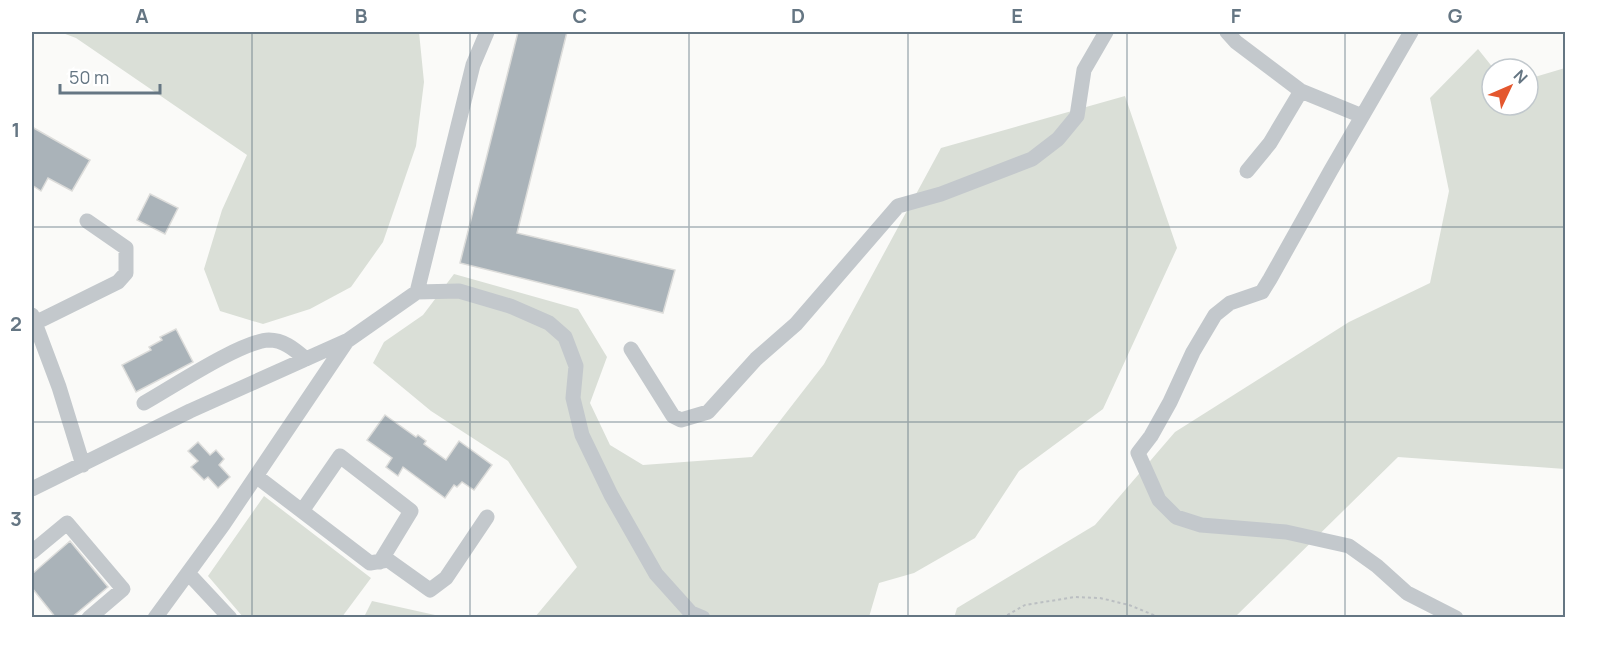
<svg xmlns="http://www.w3.org/2000/svg" width="1597" height="649" font-family="Manrope,sans-serif">
  <style>
    .green { fill: #dadfd7 }
    .building { fill: #aab3b9; stroke: #dcdcda; stroke-width: 1.5 }
    .lines { fill: none; stroke-linecap: round; stroke-linejoin: round }
    .path { stroke: #bbbfc2; stroke-width: 2; stroke-dasharray: 3 3; stroke-linecap: butt }
    .minor { stroke: #c3c8cc; stroke-width: 15 }
    .grid { fill: none; stroke: #657683; stroke-width: 1.5; stroke-opacity: 0.55 }
    .neatline { fill: none; stroke: #657683; stroke-width: 2 }
    .grid-label { font-size: 20px; text-anchor: middle; font-weight: bold; fill: #657683 }
  </style>
  <rect width="100%" height="100%" fill="#fafaf8"/>
  <path class="green" d="M60 32H419L424 82 416 146 383 242 351 287 310 309 263 324 220 311 204 269 222 210 247 155 76 38Z
    M1478 49 1494 69H1492V105H1528V79L1565 68V469L1398 457 1235 617 954 618 957 608 1095 525 1175 432 1349 322 1430 283 1449 191 1430 98Z
    M1125 96 1177 248 1103 409 1019 471 975 538 914 573 879 583 869 617H535L577 567 508 461 431 411 373 363 384 342 423 315 454 274 578 309 607 357 590 403 610 445 643 465 752 457 824 364 941 148Z
    M264 496 371 578 342 617H243L208 576Z
    M372 601 444 617H364Z"/>
  <path class="building" d="M518 32H567L517 233 675 270 663 313 460 263Z
    M32 127 90 160 72 191 48 178 41 191 32 185Z
    M150 194 178 208 165 234 137 220Z
    M176 329 193 362 136 392 122 365 151 350 149 347 162 340 160 337Z
    M385 415 416 437 418 435 426 441 424 444 446 460 459 441 492 465 474 490 462 482 457 487 454 485 445 498 403 467 398 476 386 467 392 458 367 440Z
    M198 442 210 455 216 450 224 459 219 465 230 477 218 488 208 477 204 480 191 467 198 461 188 451Z
    M70 541 108 587 71 618H56L32 588V574Z"/>
  <g class="lines">
    <path class="path" d="M1002 618 1025 605 1075 597 1100 598 1129 605 1161 618"/>
    <path class="minor" d="M1227 32 1236 42 1301 91 1362 116
      M1411 32 1331 170 1270 279 1262 292 1230 303 1215 315 1193 352 1170 402 1151 436 1138 453 1159 500 1176 517 1201 525 1286 532 1349 546 1377 566 1407 593 1456 618
      M1247 171 1270 143 1301 91
      M417 292 473 65 487 32
      M32 315 59 387 83 465
      M35 323 118 282 126 273V248L87 221
      M631 349 673 416 681 420 708 412 756 359 796 324 898 206 941 194 1032 159 1058 139 1077 116 1084 70 1106 32
      M144 403C171 388 241 341 269 340 284 340 295 350 306 359
      M256 476 370 563 388 560 430 590 446 578 487 517
      M32 489 190 411 346 341
      M302 511 340 456 411 511 380 562
      M32 552 67 523 123 589 89 618
      M188 573 230 618
      M155 618 223 525 347 341 417 292 459 291 510 306 549 323 565 337 576 366 573 398 582 435 611 495 656 574 691 613 703 618"/>
  </g>
  <path class="grid" d="M252 32V618M470 32V618M689 32V618M908 32V618M1127 32V618M1345 32V618M32 227H1566M32 422H1566"/>
  <rect width="1597" height="649" fill="none" stroke="#ffffff" stroke-width="66"/>
  <g transform="translate(1510 87) rotate(46)"><circle r="28" fill="#ffffff" stroke="#c1c8cd" stroke-width="1.5"/>
  <path d="M0-4.5L10 22L0 15L-10 22Z" fill="#e4572e"/>
  <text y="-9" font-size="16" font-weight="bold" text-anchor="middle" fill="#657683">N</text>
  </g>
  <path d="M60 84v9h100v-9" fill="none" stroke="#657683" stroke-width="3"/>
  <text x="69" y="84" font-size="18" fill="#657683" stroke="#ffffff" stroke-width="4.5" paint-order="stroke">50 m</text>
  <rect x="33" y="33" width="1531" height="583" class="neatline"/>
  <g class="grid-label">
    <text x="142" y="23">A</text>
    <text x="361" y="23">B</text>
    <text x="580" y="23">C</text>
    <text x="798" y="23">D</text>
    <text x="1017" y="23">E</text>
    <text x="1236" y="23">F</text>
    <text x="1455" y="23">G</text>
    <text x="16" y="137">1</text>
    <text x="16" y="331">2</text>
    <text x="16" y="526">3</text>
  </g>
</svg>
